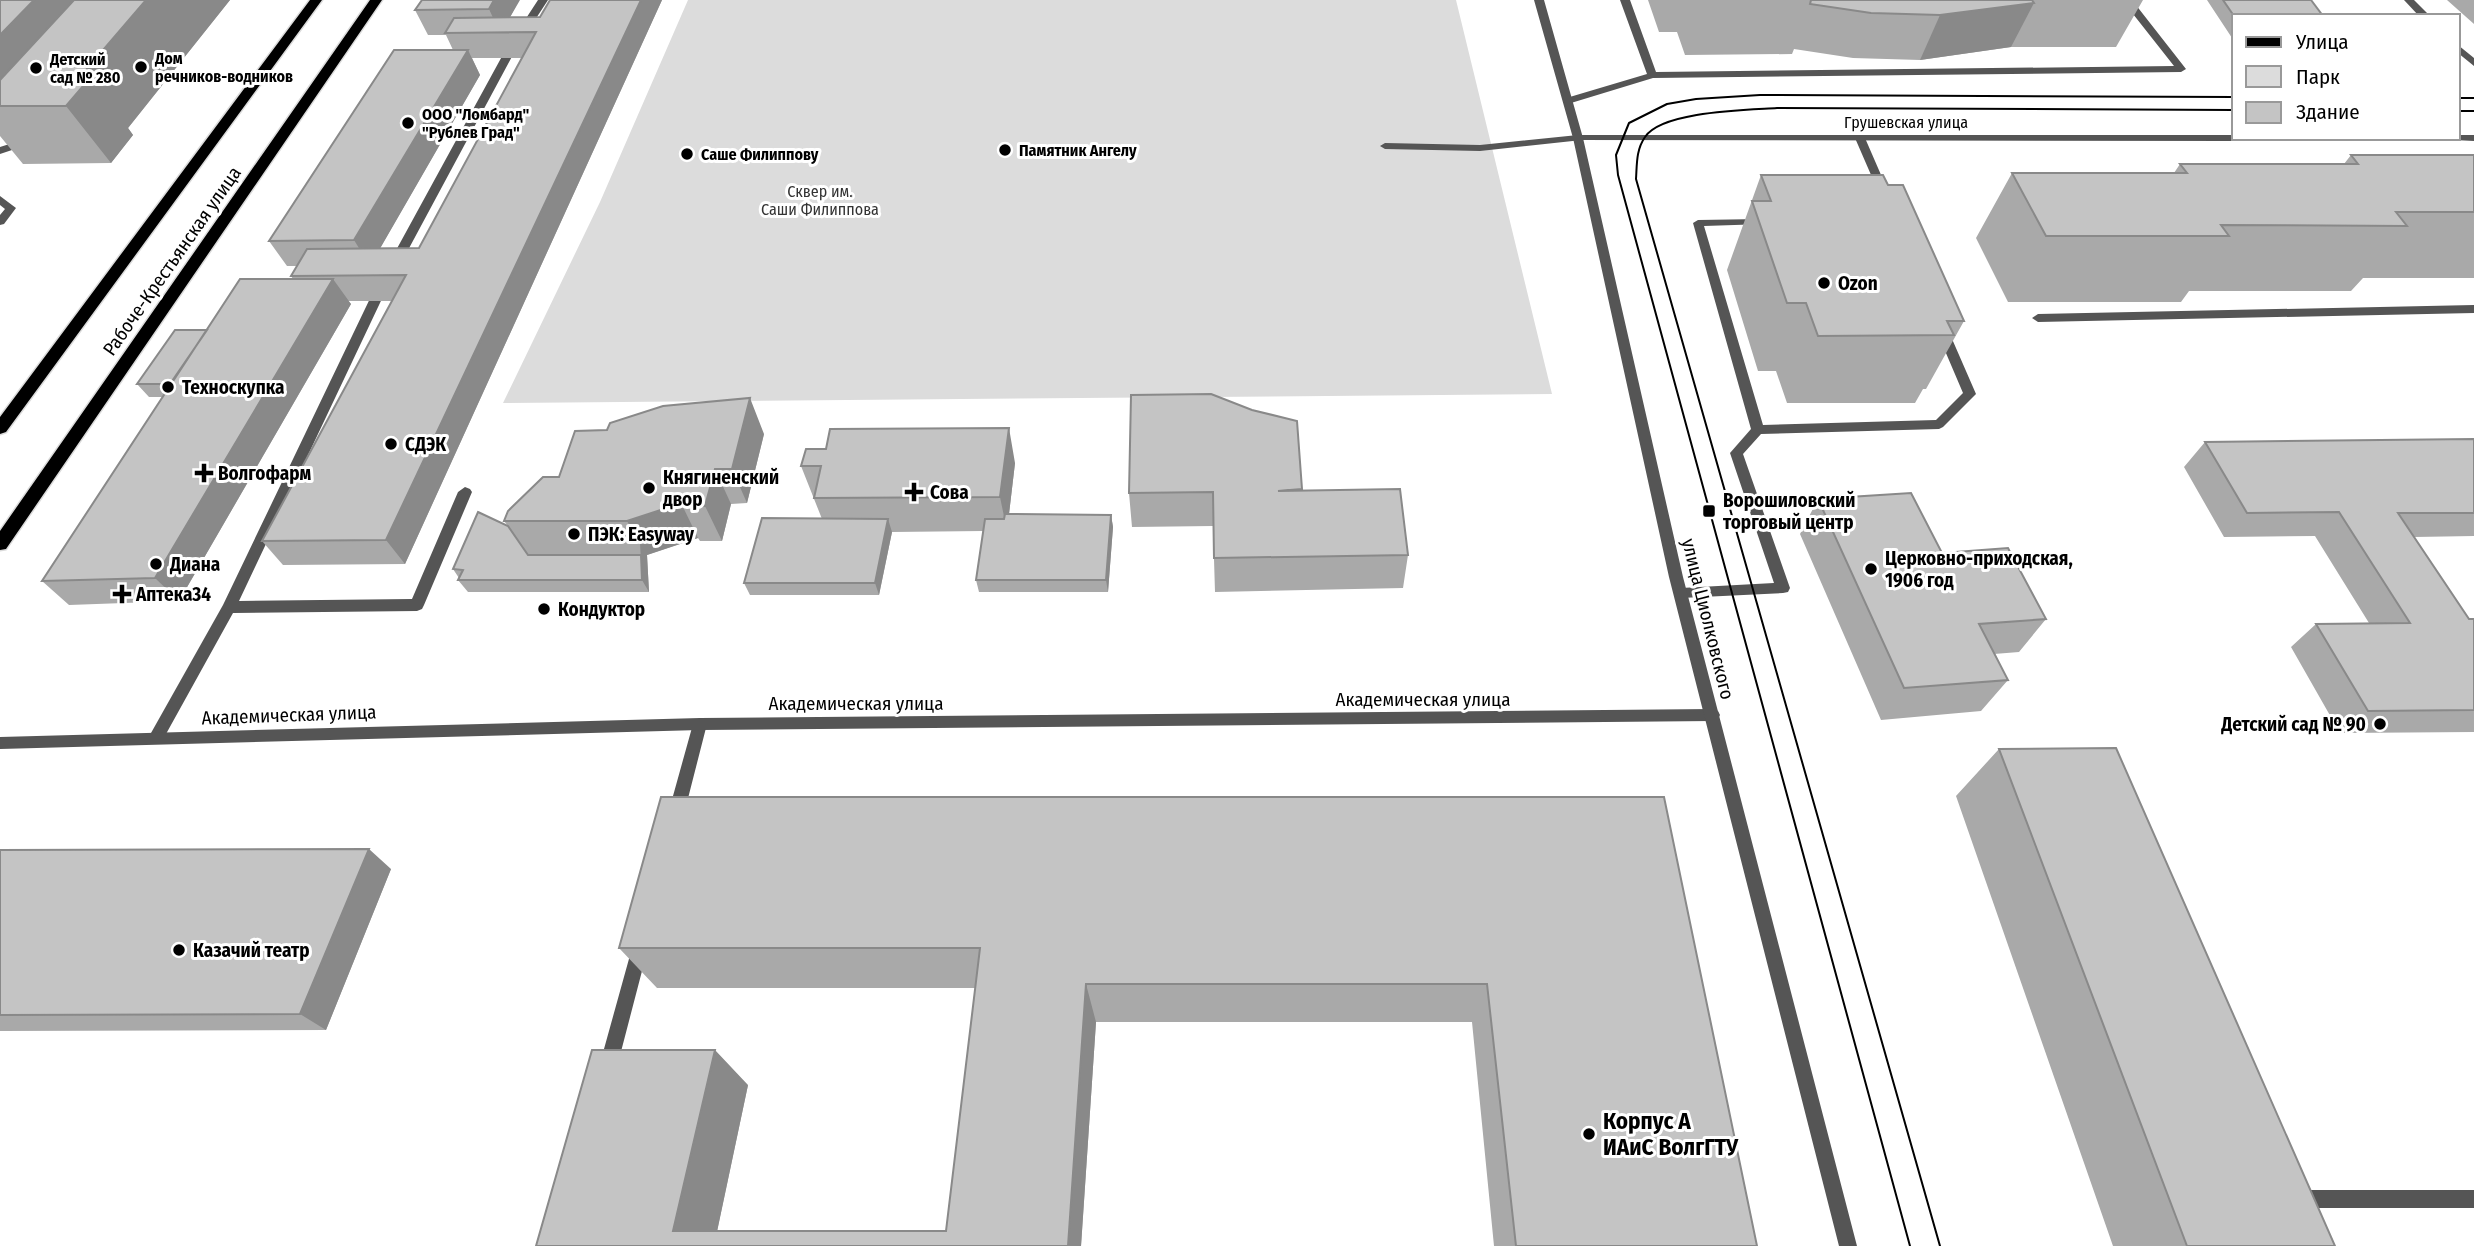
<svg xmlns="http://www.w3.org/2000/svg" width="2474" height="1246" font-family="'Fira Sans Condensed',sans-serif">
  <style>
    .green { fill: #dcdcdc }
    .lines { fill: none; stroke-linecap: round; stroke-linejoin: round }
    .primary-casing { stroke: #dbdbdb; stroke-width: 3 }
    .service { fill: #555; fill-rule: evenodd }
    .pedestrian { fill: #555; fill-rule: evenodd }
    .minor { fill: #555; fill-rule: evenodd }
    .tertiary { fill: #555; fill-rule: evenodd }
    .primary { fill: #000; fill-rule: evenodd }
    .tram { stroke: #000; stroke-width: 2 }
    .wall { fill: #a9a9a9; fill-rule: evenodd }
    .shaded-wall { fill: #898989 }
    .building { fill: #c4c4c4; stroke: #898989; stroke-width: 2 }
    .poi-dot { fill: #000; stroke: #fff; stroke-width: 2.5 }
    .labels { text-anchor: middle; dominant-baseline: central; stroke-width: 6; stroke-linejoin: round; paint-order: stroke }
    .far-poi-label { font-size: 16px; font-weight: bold; fill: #000; stroke: #fff; text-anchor: start }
    .far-street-label { font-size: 16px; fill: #000; stroke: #fff }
    .far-park-label { font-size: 16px; fill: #333; stroke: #fff }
    .street-label { font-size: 19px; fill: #000; stroke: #fff }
    .poi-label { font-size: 19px; font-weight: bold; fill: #000; stroke: #fff; text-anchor: start }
    .near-poi-label { font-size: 23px; font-weight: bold; fill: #000; stroke: #fff; text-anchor: start }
  </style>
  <rect width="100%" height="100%" fill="#fff"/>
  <path class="green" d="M688 0H1456L1552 394 503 403 600 202Z"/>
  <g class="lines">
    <defs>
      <path id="primary" d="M310 0H322L6 432 0 434V417Z
        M370 0H382L6 549 0 550V531Z"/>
    </defs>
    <use href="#primary" class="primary-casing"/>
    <path class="service" d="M538 0H548L516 49 400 265 394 269 390 268 388 265 506 49Z
      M1620 0H1630L1656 72 2174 66 2122 0H2132L2186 69 2181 72 1653 78 1571 103H1563V99L1647 74Z
      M2404 0H2414L2430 16H2419Z
      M2458 45 2474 58V66L2458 53Z
      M1860 135 1865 138 1888 191 1887 193 1883 194 1878 191 1855 138Z
      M26 136 31 139 27 145 0 154V147L19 141Z
      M0 196 16 208 4 224 0 225V215L5 209 0 205Z
      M1761 219 1766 222 1765 224 1704 226 1763 425 1936 420 1963 393 1937 332 1943 328 1949 332 1976 394 1943 427 1939 429 1761 434 1743 454 1790 588 1788 592 1783 593 1681 598 1676 597 1674 593 1676 589 1681 588 1774 583 1730 453 1751 429 1693 223 1698 220Z
      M382 282 388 286 239 601 412 599 458 492 465 487 470 489 472 492 424 605 422 609 417 611 233 613 161 743 156 744 151 743 149 738 151 733 223 605 376 286Z
      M2474 305V313L2038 322 2032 318 2038 314Z
      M700 718 705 720 707 724 684 814 681 819 676 821 671 819 668 814 693 724 695 720Z
      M640 940 646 942 648 948 617 1067 614 1073 608 1076 602 1073 599 1067 632 948 634 942Z"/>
    <path class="pedestrian" d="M1578 135 1583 138 1582 140 1480 151 1385 149 1380 146 1385 143 1480 145Z"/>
    <path class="minor" d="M1578 135H2234V138H2239L2234 141 1574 140 1573 138Z
      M2458 135H2474V141L2454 140 2453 138H2458Z
      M1713 709 1718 711 1720 715 1718 719 1713 721 700 730 0 749V737L700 718Z
      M2297 1190H2474V1208H2297L2291 1205 2288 1199 2291 1193Z"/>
    <path class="tertiary" d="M1534 0H1544L1583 138 1683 577 1857 1246H1839L1669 577 1573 138Z"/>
    <use href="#primary" class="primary"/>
    <path class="tram" d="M2458 98H2474
      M2458 111H2474
      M1910 1246 1618 175 1616 155 1629 123 1667 104 1696 99 1760 95 2234 97
      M1940 1246 1636 179C1637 164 1636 150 1645 137 1662 111 1747 110 1777 108L2234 110"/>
  </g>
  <path class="wall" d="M0 0H230L128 128 133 135 111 163 23 164 0 136Z
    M519 0 510 17H540L550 0H662L405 564 283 565 262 541 392 301H348L351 304 179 601 69 605 42 581 163 397H149L137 384 207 330 293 279 291 276 297 266H287L269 241 453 50 446 35H428L415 10ZM472 58H522L419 248H380L480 75Z
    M1648 0H2143L2116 47H2011L1920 60 1853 58 1794 49 1792 54 1685 55 1677 32H1659Z
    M2207 0H2311L2234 16V41Z
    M2447 0H2474V24Z
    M2351 155 2474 156V278H2363L2351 291H2189L2181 302H2008L1976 238 2012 173H2174L2180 164H2344Z
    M1761 175 1888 185 1964 321 1926 389H1923L1915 403H1787L1776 371H1758L1727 270Z
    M1252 410 1297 421 1302 491 1408 555 1403 588 1215 592 1213 526 1132 527 1129 493Z
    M764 434 747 503 731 504 722 541H700L698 538 647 555 649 592H468L458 580 459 578 453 569 508 526 504 521 559 477Z
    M2474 439V536L2414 537 2469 619H2474V732L2340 733 2291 647 2316 624 2369 623 2315 536 2224 537 2184 467 2205 442Z
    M1015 463 1009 514 1111 515 1113 527 1108 592H979L976 580 983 531 892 532 879 595H750L744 583 822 519 801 466Z
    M1818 499 1942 553 2046 619 2019 652 1994 654 2008 680 1981 711 1881 720 1800 534Z
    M1999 749 2335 1246H2113L1956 796Z
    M1664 797 1757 1246H1494L1472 1022H1096L1081 1246H536L748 1085 717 1231H946L975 988H657L619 948Z
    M0 850 391 869 326 1030 0 1031Z"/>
  <path class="shaded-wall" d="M34 0H76L0 81V35Z
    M146 0H230L128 128 133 135 111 163 66 106 79 78Z
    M494 0H520L501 33H500L489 9Z
    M641 0H662L405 564 386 540Z
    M2034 3 2011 47 1920 60 1940 15Z
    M468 50 480 75 370 266 354 240Z
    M333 279 351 304 179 601 155 578Z
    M750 398 764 434 747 503 732 469Z
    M1009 428 1015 463 1007 531 1000 497Z
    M715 469 731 504 722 541 705 506Z
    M685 502 683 507 698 538 647 555 649 592 642 580 640 543 627 521Z
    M1111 515 1113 527 1108 592 1106 580Z
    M888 519 892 532 879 595 875 583Z
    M369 849 391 869 326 1030 300 1014Z
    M1086 984 1096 1022 1081 1246H1068Z
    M715 1050 748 1085 714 1246 673 1231Z"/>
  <path class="building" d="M0 0H34L0 35Z
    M74 0H146L79 78H90L66 106H0V80Z
    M422 0H494L489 9 415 10Z
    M550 0H641L386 540 262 541 406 275 291 276 307 249 419 248 536 32 445 33 454 18 540 17Z
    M1811 0H2032L2034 3 1940 15 1871 13 1810 4Z
    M2223 0H2311L2323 16H2234Z
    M394 50H468L354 240 269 241Z
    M2351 155H2474V212H2396L2407 226 2221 225 2229 236H2046L2012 173H2187L2180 164H2358Z
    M1761 175H1883L1888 185H1903L1964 321H1947L1954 335 1818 336 1806 303H1787L1752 201H1771Z
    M240 279H333L155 578 42 581Z
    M175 330H207L170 384H137Z
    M1211 394 1252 410 1297 421 1302 489 1278 491 1400 489 1408 555 1214 558 1213 492 1129 493 1131 395Z
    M750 398 732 469H715L705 506 683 507 685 502 627 521H504L508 511 543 477H559L575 431 607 430 610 423 663 406Z
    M1009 428 1000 497 814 498 821 466H801L806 449H826L830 429Z
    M2474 439V513H2398L2469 619H2474V710L2368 711 2316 624 2410 623 2339 512 2247 513 2205 442Z
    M1911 493 1942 553 2008 548 2046 619 1979 624 2008 680 1904 688 1818 499Z
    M478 512 508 526 528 555H641L642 580H458L463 570 453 569Z
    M1005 514 1111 515 1106 580H976L985 519H1004Z
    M762 518 888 519 875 583H744Z
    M2116 748 2335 1246H2187L1999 749Z
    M661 797H1664L1757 1246H1516L1487 984H1086L1068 1246H536L592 1050H715L673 1231H946L980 948H619Z
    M369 849 300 1014 0 1015V850Z"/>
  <g class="poi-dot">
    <circle cx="141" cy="67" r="7"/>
    <circle cx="36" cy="68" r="7"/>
    <circle cx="408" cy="123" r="7"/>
    <circle cx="1005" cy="150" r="7"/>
    <circle cx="687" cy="154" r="7"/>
    <circle cx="1824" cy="283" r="7"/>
    <circle cx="168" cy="387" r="7"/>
    <circle cx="391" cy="444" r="7"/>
    <path d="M200.5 462.5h7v7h7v7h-7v7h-7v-7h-7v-7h7z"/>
    <circle cx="649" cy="488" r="7"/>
    <path d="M910.5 481.5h7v7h7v7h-7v7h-7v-7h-7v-7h7z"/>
    <rect x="1702" y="504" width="14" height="14" rx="3.5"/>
    <circle cx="574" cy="534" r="7"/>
    <circle cx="156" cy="564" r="7"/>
    <circle cx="1871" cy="569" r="7"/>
    <path d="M118.5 583.5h7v7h7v7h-7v7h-7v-7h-7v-7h7z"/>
    <circle cx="544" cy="609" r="7"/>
    <circle cx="2380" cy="724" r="7"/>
    <circle cx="179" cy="950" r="7"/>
    <circle cx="1589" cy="1134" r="7"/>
  </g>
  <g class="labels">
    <g class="far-poi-label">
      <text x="155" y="58">Дом<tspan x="155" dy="18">речников-водников</tspan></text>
      <text x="50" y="59">Детский<tspan x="50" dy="18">сад № 280</tspan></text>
      <text x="422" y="114">ООО "Ломбард"<tspan x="422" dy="18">"Рублев Град"</tspan></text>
      <text x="1019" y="150">Памятник Ангелу</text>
      <text x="701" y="154">Саше Филиппову</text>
    </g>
    <g class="far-street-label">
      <text x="1906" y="122">Грушевская улица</text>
    </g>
    <g class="far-park-label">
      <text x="820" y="191">Сквер им.<tspan x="820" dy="18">Саши Филиппова</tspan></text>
    </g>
    <g class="street-label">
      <text transform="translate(172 261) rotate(-55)">Рабоче-Крестьянская улица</text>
      <text transform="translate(1708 619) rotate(76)">улица Циолковского</text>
      <text x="1423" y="699">Академическая улица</text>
      <text x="856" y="703">Академическая улица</text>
      <text transform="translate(289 715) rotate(-2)">Академическая улица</text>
    </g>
    <g class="poi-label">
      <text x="1838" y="283">Ozon</text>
      <text x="182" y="387">Техноскупка</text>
      <text x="405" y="444">СДЭК</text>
      <text x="218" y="473">Волгофарм</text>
      <text x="663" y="477">Княгиненский<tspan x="663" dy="22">двор</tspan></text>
      <text x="930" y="492">Сова</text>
      <text x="1723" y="500">Ворошиловский<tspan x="1723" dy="22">торговый центр</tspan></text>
      <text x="588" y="534">ПЭК: Easyway</text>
      <text x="1885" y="558">Церковно-приходская,<tspan x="1885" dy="22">1906 год</tspan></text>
      <text x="170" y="564">Диана</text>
      <text x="136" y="594">Аптека34</text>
      <text x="558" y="609">Кондуктор</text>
      <text x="2366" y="724" text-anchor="end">Детский сад № 90</text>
      <text x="193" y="950">Казачий театр</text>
    </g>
    <g class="near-poi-label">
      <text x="1603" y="1121">Корпус А<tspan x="1603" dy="26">ИАиС ВолгГТУ</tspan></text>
    </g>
  </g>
  <rect x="2232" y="14" width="228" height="126" fill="#ffffff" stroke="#999999" stroke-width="2"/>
  <rect x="2246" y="37" width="35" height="10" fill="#000000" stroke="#999999" stroke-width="2"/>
  <text x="2296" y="49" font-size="21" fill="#000000">Улица</text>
  <rect x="2246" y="66" width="35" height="21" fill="#dcdcdc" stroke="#999999" stroke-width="2"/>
  <text x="2296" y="84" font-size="21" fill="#000000">Парк</text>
  <rect x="2246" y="102" width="35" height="21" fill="#c4c4c4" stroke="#999999" stroke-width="2"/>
  <text x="2296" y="119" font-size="21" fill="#000000">Здание</text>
</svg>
